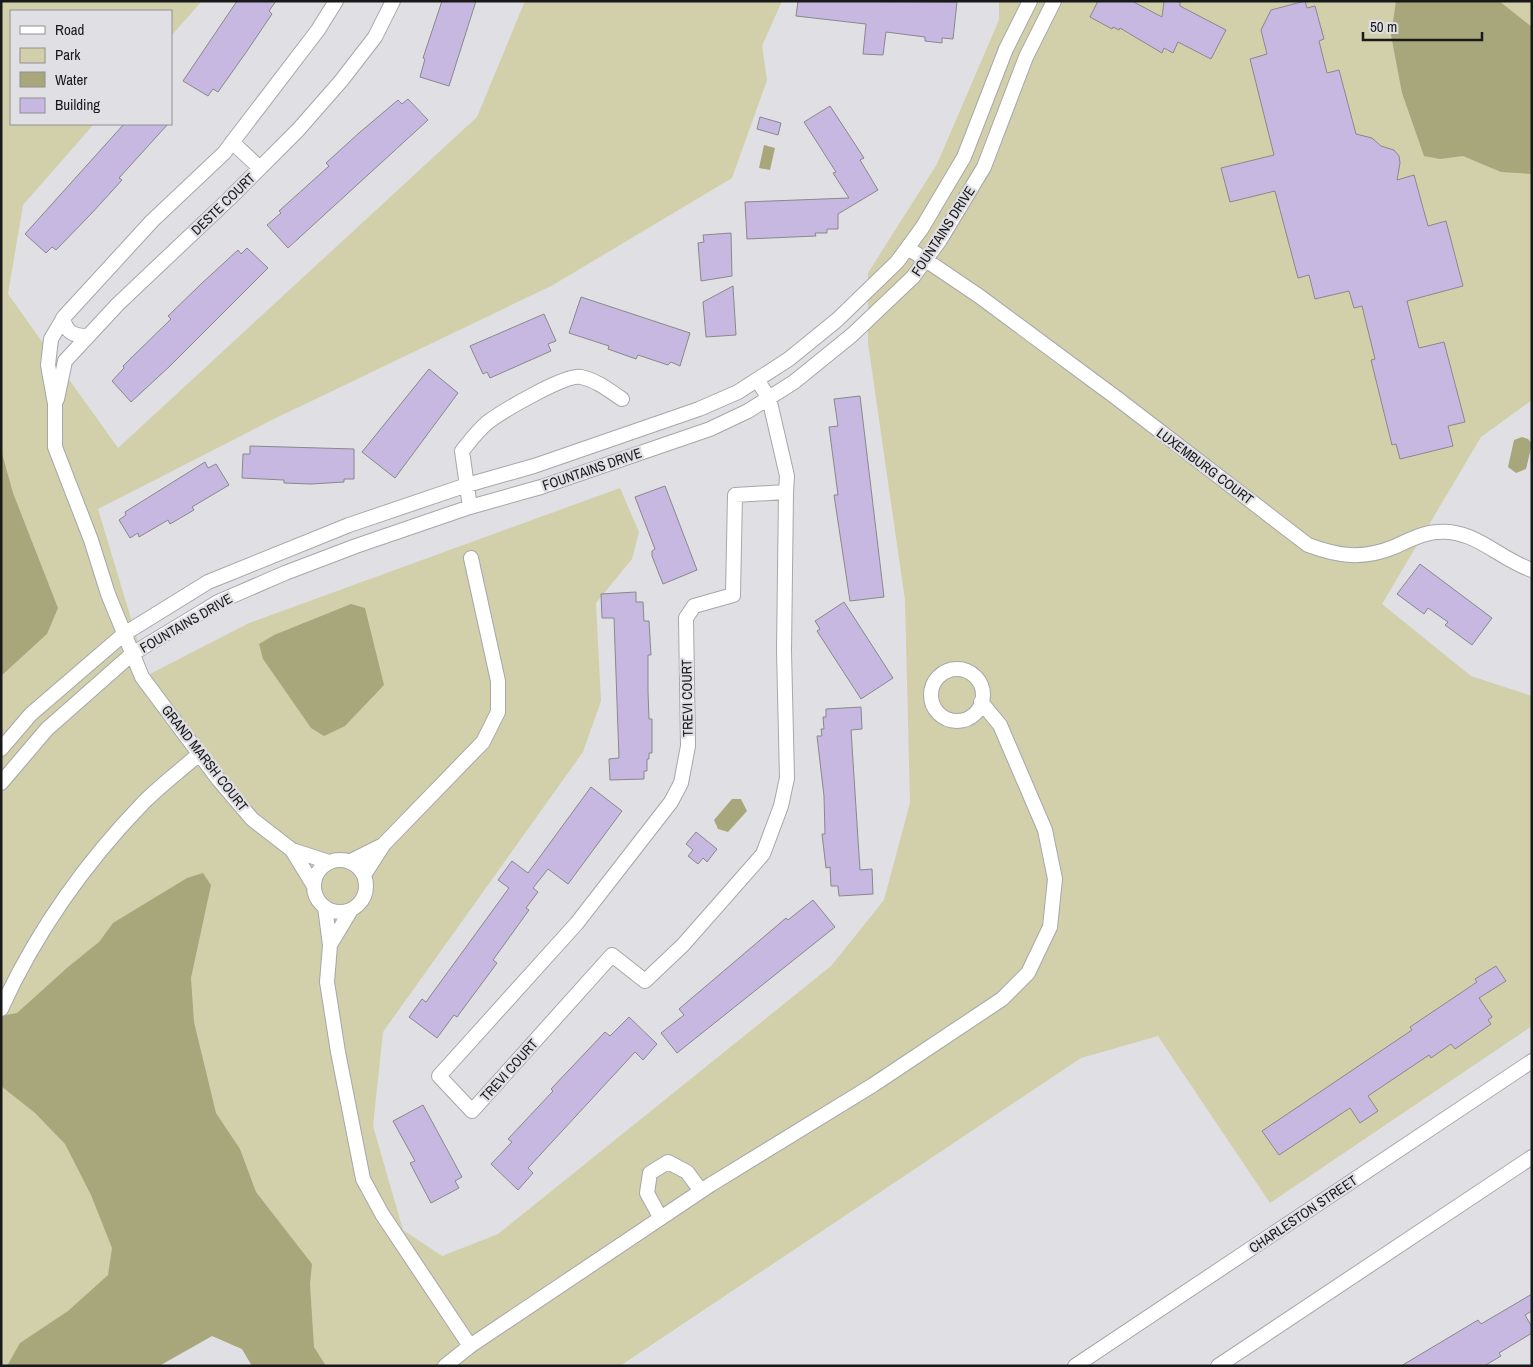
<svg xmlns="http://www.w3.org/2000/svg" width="1533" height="1367" font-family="'Archivo Narrow',sans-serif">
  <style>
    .green { fill: #d1d0aa }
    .water { fill: #a8a77b }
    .building { fill: #c7b8e2; stroke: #89888b }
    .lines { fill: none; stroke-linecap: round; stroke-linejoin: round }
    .minor-casing { stroke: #a7a6aa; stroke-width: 16 }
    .minor { stroke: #fff; stroke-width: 14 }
    .labels { text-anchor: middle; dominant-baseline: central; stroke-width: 4.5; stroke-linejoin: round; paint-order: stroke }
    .street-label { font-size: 14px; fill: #1a191a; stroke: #e0dfe3 }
  </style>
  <rect width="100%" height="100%" fill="#e0dfe3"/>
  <path class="green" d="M1 1H202L171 36V11H11V124H94L23 205 8 294 118 448 477 117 525 1H782L762 46 767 80 732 178 553 285 276 418 98 509 148 675 249 623 620 488 639 532 632 559 596 603 601 701 583 752 383 1032 373 1126 403 1230 442 1256 498 1234 831 966 884 900 910 803 905 600 868 343V273L937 164 999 20V1H1532V400L1481 437 1382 604 1471 676 1532 696V1026L1270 1203 1158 1036 1081 1058 620 1366H252L242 1349 212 1336 159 1366H1Z"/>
  <path class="water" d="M1396 1H1499L1532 27V174L1501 172 1463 156 1440 159 1424 156 1402 93 1391 35Z
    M764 145 775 148 770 170 759 168Z
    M1522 437 1528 439 1532 444 1526 469 1516 473 1508 467 1514 440Z
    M1 450 13 493 58 608 47 634 1 676Z
    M351 604 365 608 384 685 345 726 324 736 311 728 263 659 259 644 274 635Z
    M732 799H741L747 811 728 832 718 829 714 820Z
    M203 873 211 885 191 978 194 1022 216 1113 240 1149 256 1192 312 1264 310 1284 314 1347 326 1366H252L242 1349 212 1336 159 1366H7L20 1343 68 1311 108 1275 112 1248 91 1195 65 1144 35 1113 1 1086V1016L17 1013 68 967 99 942 113 923 187 878Z"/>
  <path class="building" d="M237 1H276L269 11 272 14 247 51 218 92 213 89 208 96 183 81Z
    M442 1H476L449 86 420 77 425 59 423 58Z
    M798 1 957 2 953 39 942 38V43L925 41V37L886 32 883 55 863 54 866 24 796 16Z
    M1098 1H1132L1162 17 1164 1H1180V6L1226 30 1211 59 1178 42 1173 53 1164 48 1162 53 1120 28 1119 30 1113 27 1112 29 1090 17Z
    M1305 1 1307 8 1315 6 1324 39 1319 41 1327 73 1339 70 1356 134 1372 138 1381 146 1394 150 1399 156 1400 163 1397 180 1414 175 1428 226 1446 221 1463 286 1407 301 1419 348 1444 342 1465 422 1448 426 1453 446 1400 459 1396 444 1392 445 1371 360 1375 359 1362 306 1354 308 1349 291 1315 299 1309 275 1298 278 1275 191 1230 202 1221 168 1274 155 1250 59 1267 54 1261 30 1271 10Z
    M408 99 428 120 288 248 267 225 281 213 279 211 329 166 326 163 359 133 398 100 402 104Z
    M830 106 864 158 860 160 878 190 838 214V229H827V233H815L816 236 747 239 745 202 849 198 833 173 836 172 804 122Z
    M760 117 781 123 778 135 757 129Z
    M124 124H168L119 178 122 180 91 214 56 250 52 247 46 253 25 234Z
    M731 233 732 276 701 281 698 243 704 242 703 235Z
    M247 248 268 268 170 366 131 402 112 381 124 368 123 366 171 319 168 316 201 284 238 250 241 254Z
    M733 286 736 335 706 337 703 302Z
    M581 297 690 333 680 366 671 362 668 365 638 355 636 359 608 349 609 346 569 333Z
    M544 314 556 341 548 344 551 351 490 378 487 372 483 374 470 346Z
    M429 369 458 393 395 478 362 452Z
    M860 396 884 597 850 601 834 495H838L829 427 838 426 834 399Z
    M250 446 354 449V479H344V482L311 484 284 483V480L242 478 243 454H250Z
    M205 462 208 468 216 464 229 485 192 507 194 510 170 524 168 520 139 537 138 533 130 538 119 520 126 515 125 512Z
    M665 486 697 570 663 584 652 556V551L655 549 635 497Z
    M1420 564 1492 618 1472 645 1445 625 1448 622 1428 608 1424 614 1397 594Z
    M636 592V602H643L644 621H649L651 655H648V692L649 719H652V753H649V759H647V771H644V779L610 780 609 759 619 758 614 618H602L601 594Z
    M844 602 893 678 861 699 817 631 820 629 815 621Z
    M861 707 862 729 851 730 860 870 872 869 873 894 839 896 838 886H831L830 867 826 868 822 834H825L824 796 817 736H822L821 729H824L823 717H826V709Z
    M591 787 622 811 568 884 548 869 533 888 538 892 526 908 529 910 493 960 497 963 457 1017 454 1015 437 1038 409 1017 422 999 426 1002 509 888 498 880 512 861 528 873Z
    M696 832 717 849 707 862 703 858 698 864 688 856 693 850 686 844Z
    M813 900 835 927 677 1053 661 1033 684 1015 679 1009 786 918 788 920Z
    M1496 966 1506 981 1479 998 1492 1017 1488 1020 1491 1024 1455 1049 1451 1044 1431 1058 1429 1055 1368 1096 1378 1111 1360 1123 1350 1108 1279 1155 1262 1131 1412 1030 1410 1027 1477 982 1475 979Z
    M629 1017 657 1044 643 1060 635 1052 528 1168 533 1173 518 1190 491 1164 512 1142 508 1139 553 1091 551 1089 605 1032 610 1036Z
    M423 1105 462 1177 455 1181 459 1188 431 1203 410 1163 415 1161 393 1121Z
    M1532 1294V1311L1525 1315 1532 1327V1333L1499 1353 1501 1356 1484 1366H1401L1478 1320 1481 1324Z"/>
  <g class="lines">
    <defs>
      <path id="minor" d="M232 142 260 168
        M908 248 979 296 1118 399 1308 545C1338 556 1362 560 1394 547 1407 541 1422 533 1437 532 1474 528 1499 559 1532 570
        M63 318C66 332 73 336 87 336
        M757 380 769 398 787 476 786 492 784 651 787 778 781 806 763 854 683 945 645 981 612 955 472 1111 439 1076 577 923 671 802 681 783 688 746 686 618 694 606 733 595 735 495 786 492
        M57 399 65 361 118 304 229 199 298 130 341 81 375 37 393 1
        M470 507 462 451C470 441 478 430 488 422 503 411 565 374 581 377 596 380 610 391 622 399
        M931 695a26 26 0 1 1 52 0a26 26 0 1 1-52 0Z
        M1 749 31 714 124 634 208 582 349 525 467 485 534 466 699 409 738 392 789 359 837 320 897 262 922 228 964 157 1006 49 1030 1
        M1 783 47 729 132 654 218 602 285 573 356 546 470 507 541 487 710 429 748 411 794 382 852 335 913 277 940 240 984 167 1026 57 1054 1
        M292 850 314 886
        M314 886a26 26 0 1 1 52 0a26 26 0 1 1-52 0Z
        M351 861 383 845
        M329 862 292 850 252 819 218 779 142 677 108 594 91 540 55 447V404L48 365 51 339 64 317 152 221 224 153 318 30 336 1
        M364 875 384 844 483 742 498 712V681L471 558
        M325 907 330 945 327 982 338 1052 363 1179 382 1214 470 1346 710 1185 873 1085 1002 999 1028 973 1050 927 1055 879 1045 830 1000 725 981 702
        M330 945 351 910
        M1 1009C37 930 84 864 144 802 161 785 181 770 199 754
        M660 1217 647 1193 650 1173 668 1162 687 1172 701 1191
        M445 1366 470 1346
        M1075 1366 1532 1061
        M1218 1366 1532 1157"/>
    </defs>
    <use href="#minor" class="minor-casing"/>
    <use href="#minor" class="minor"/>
  </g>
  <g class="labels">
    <g class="street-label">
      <text transform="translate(223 204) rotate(-44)">DESTE COURT</text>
      <text transform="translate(943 231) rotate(-57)">FOUNTAINS DRIVE</text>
      <text transform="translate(1205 466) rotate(37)">LUXEMBURG COURT</text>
      <text transform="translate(592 469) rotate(-19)">FOUNTAINS DRIVE</text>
      <text transform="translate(186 623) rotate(-30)">FOUNTAINS DRIVE</text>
      <text transform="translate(687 698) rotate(-91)">TREVI COURT</text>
      <text transform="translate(205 758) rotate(52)">GRAND MARSH COURT</text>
      <text transform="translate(509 1070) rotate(-48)">TREVI COURT</text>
      <text transform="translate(1303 1214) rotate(-34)">CHARLESTON STREET</text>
    </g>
  </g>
  <rect width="1533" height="1367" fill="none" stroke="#1a191a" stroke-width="5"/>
  <rect x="10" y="10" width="162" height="115" fill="#e0dfe3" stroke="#919093"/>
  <rect x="20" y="26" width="25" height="8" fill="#ffffff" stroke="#919093"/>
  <text x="55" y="35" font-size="15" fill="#1a191a">Road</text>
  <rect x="20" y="48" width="25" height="15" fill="#d1d0aa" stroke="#919093"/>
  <text x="55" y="60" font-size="15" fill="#1a191a">Park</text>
  <rect x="20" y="72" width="25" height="15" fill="#a8a77b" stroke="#919093"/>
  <text x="55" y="85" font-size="15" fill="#1a191a">Water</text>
  <rect x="20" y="98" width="25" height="15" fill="#c7b8e2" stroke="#919093"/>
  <text x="55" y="110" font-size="15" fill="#1a191a">Building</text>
  <path d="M1363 32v8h119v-8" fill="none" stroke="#1a191a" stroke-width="2.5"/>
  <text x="1370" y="32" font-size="15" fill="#1a191a" stroke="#e0dfe3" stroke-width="4" paint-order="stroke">50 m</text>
</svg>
